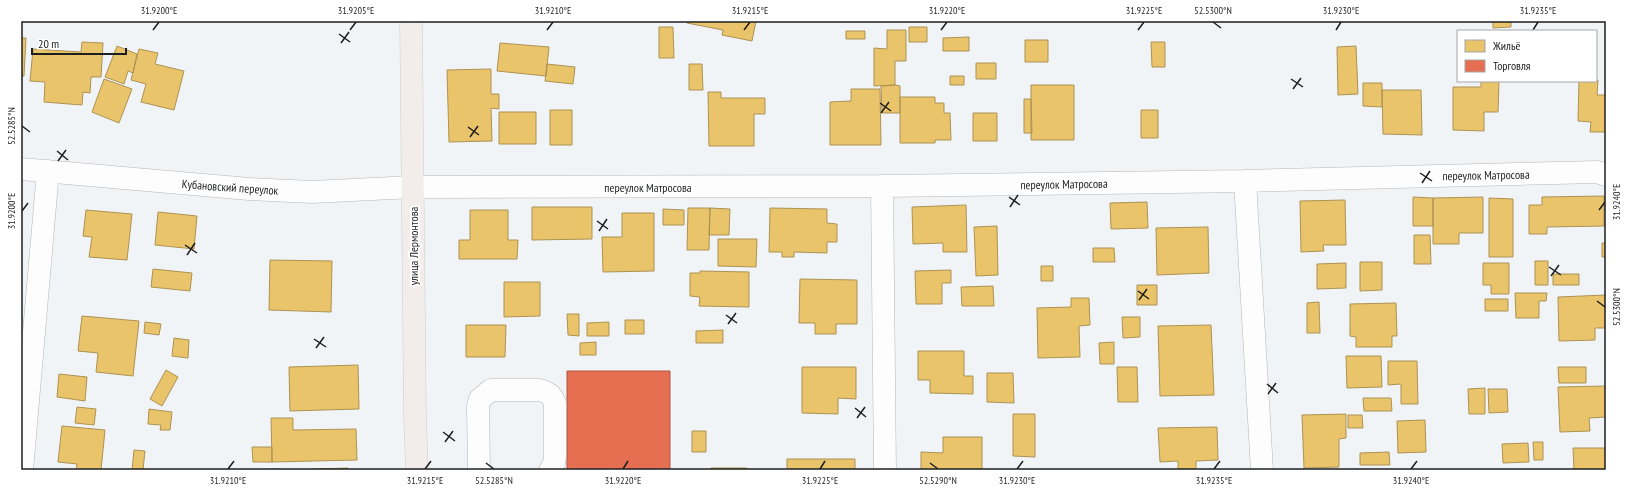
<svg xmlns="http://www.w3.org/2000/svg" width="1627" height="491" font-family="'PT Sans Narrow',sans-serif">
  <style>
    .homes { fill: #e9c46a; stroke: #ac9254 }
    .shops { fill: #e76f51; stroke: #aa5742 }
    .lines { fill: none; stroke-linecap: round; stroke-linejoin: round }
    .minor-casing { stroke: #b4b6b8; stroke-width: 23 }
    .major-casing { stroke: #cdcecf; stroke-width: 23 }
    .minor { stroke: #fdfdfe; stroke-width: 22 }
    .major { stroke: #f2ecea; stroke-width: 22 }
    .ticks { fill: none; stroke: #1d1e1f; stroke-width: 1.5 }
    .labels { text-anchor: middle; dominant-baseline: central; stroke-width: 4; stroke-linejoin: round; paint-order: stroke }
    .street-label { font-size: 12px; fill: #1d1e1f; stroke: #fff }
    .neatline { fill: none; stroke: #1d1e1f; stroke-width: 1.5 }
    .ticks-label { font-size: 10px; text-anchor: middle; fill: #1d1e1f }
  </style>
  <rect width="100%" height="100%" fill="#f1f4f6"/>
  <path class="homes" d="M687 21H756L752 41 722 35 723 30 687 23Z
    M1493 21H1511V27L1493 28Z
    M659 27H673L674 58H659Z
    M909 27H927V42H909Z
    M887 30H906V61H895V85L874 86V48L887 49Z
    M846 31H865V39H846Z
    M969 37V51H943V38Z
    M21 38H26L24 76H21Z
    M1025 40H1048V62H1025Z
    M82 42 103 43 101 77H91L90 93 83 92 82 105 44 102 45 82 30 81 33 49 81 52Z
    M1151 42H1165V67H1152Z
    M500 43 549 47 546 76 497 71Z
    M117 46 137 54 133 73 128 71 124 84 105 77Z
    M1356 46 1358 94 1338 95 1337 47Z
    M139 49 158 53 155 64 184 71 174 110 141 102 146 84 131 80Z
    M976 63H996V79H976Z
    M547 64 575 67 573 84 545 81Z
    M689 64H702L703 90H689Z
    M491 69V94H499V109L491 108 492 141 449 142 447 70Z
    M950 76H964V85H950Z
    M104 79 132 89 119 123 92 112Z
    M1596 80H1598L1597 95H1606V132H1590L1591 122 1578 121 1579 81Z
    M1481 81H1499L1498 112H1484V131L1453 130V87H1481Z
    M1363 83H1382V107L1363 106Z
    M895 85 900 86V113H882L881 86Z
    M1031 85H1074V140H1031Z
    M851 89H880L881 145H830V102L851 101Z
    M1382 90H1421L1422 135 1383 134Z
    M708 92H721V98H765V114H754V146H709Z
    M900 97H935V103H944V113H950L951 140H935V143H900Z
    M1024 99H1031L1032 133H1024Z
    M550 110H572V145H550Z
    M1141 110H1158V138H1141Z
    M499 112H536V144H499Z
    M973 113H997V141H973Z
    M1604 196V226L1547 227V234H1529V205H1542V197Z
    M1413 197 1433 198V226H1413Z
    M1483 197V233H1459V244H1433V198Z
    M1489 198 1513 199V257H1489Z
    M1345 200 1346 245H1323L1324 251 1301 252 1300 201Z
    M1147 202 1148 228 1111 229 1110 203Z
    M966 205 967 252H943V243L913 244 912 207Z
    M532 207H592V239L532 240Z
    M688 208H710L709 250H687Z
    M710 208 730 209 729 235H709Z
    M770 208 827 209V223L837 224V242H827V253L794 252V257H782V252H769Z
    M663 209 684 210V225H663Z
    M86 210 132 214 127 260 89 257 92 237 83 236Z
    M470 210H508V240H518L517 259H459V240H470Z
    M158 212 197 216 194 249 155 245Z
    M622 213H654V271L603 272 602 237H622Z
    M997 226 998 275 976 276 974 227Z
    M1208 227 1209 273 1157 275 1156 228Z
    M1414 235H1430L1431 264H1414Z
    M718 239H757L756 267 718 266Z
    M1602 243H1606V257H1602Z
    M1093 248H1114L1115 262H1093Z
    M270 260 332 261 331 312 269 310Z
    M1535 261H1548V285H1535Z
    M1360 262H1382V290L1360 291Z
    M1346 263V288L1317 289V264Z
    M1483 263H1509V294H1491V285H1483Z
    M1041 266H1053V281H1041Z
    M153 269 192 273 190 291 151 287Z
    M951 270V283H942V304H916L915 271Z
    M700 271 749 272V307L699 306 700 297 690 296V273H700Z
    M1553 274H1579V285H1553Z
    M800 279 857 280V324H836V334H815V323H799Z
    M504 282H540V316L504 317Z
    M1137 285H1157V305H1137Z
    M993 286 994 306H962L961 287Z
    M1515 293H1547L1546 301H1539V318H1516Z
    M1606 295V328H1595V340L1559 341 1558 297Z
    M1071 298H1089L1090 325 1079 326 1080 357 1038 358 1037 308 1071 307Z
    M1485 299H1508V311H1485Z
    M1319 302 1320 333H1307V303Z
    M1396 303 1397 336H1392V347H1356V337L1350 336V304Z
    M567 314H579V336L568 335Z
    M82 316 139 321 133 376 96 372 98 353 78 351Z
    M1122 317H1140V337L1123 338Z
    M625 320H644V334H625Z
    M145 322 161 324 159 335 144 333Z
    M609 322V336H587V323Z
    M466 325H506L505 357H466Z
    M1211 325 1214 395 1160 396 1158 326Z
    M723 330V343H696V331Z
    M174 338 189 340 188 358 172 356Z
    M596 342V355H580V343Z
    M1114 342V364H1100L1099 343Z
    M918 351H964V376H973V394L930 393V380H918Z
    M1346 356H1381L1382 387 1347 388Z
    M1388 361H1417L1418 404H1401V384L1388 385Z
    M358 365 359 409 290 411 289 367Z
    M802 367H856V399L838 398V414L802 413Z
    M1117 367H1137L1138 402H1118Z
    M1558 367H1586V383H1559Z
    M166 370 178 377 162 406 150 399Z
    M987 373H1013L1014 403 987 402Z
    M59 374 87 377 85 401 57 397Z
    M1606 386V417L1589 418 1590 431 1560 432 1558 387Z
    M1485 388V414H1469L1468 389Z
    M1488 389H1507L1508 412 1489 413Z
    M1363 398H1391L1392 411H1364Z
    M77 407 96 409 94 425 75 423Z
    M149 409 172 412 170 430H160L161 425 148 424Z
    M1013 414H1035V457L1013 456Z
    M1346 414V438L1339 439V467L1304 468 1302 415Z
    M1348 415H1362L1363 428H1348Z
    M271 418H293V430L356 429 357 460 272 462Z
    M1425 420 1426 452 1398 453 1397 421Z
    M62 426 105 430 101 470H76L77 464 58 462Z
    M1217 427 1218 460 1196 461V470H1178V461L1160 462 1158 428Z
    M692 431H706V452H692Z
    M943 437H982V470H921V452L943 453Z
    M1533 442H1543V460H1534Z
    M1528 443 1529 462 1503 463 1502 444Z
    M252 447H272V462H253Z
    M1573 448H1606V470H1574Z
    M134 450 145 451 143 470H132Z
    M1389 452 1390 465H1360V453Z
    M787 459H855V470H787Z
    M348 468 349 470H313V469Z
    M711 468H747V470H711Z
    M280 469V470H239Z"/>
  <path class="shops" d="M567 371H670V470H567Z"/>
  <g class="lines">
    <defs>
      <path id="minor" d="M21 169 249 189 312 192 413 187 882 186 1245 181 1597 172 1606 175
        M1245 181 1262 470
        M882 186 885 470
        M22 470 48 171
        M479 470 478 406 480 399 491 390H539C548 392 552 395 555 403V456L554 464 550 470"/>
      <path id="major" d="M411 21 415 417 417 470"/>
    </defs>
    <use href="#minor" class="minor-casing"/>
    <use href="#major" class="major-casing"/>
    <use href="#minor" class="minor"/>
    <use href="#major" class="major"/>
  </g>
  <path class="ticks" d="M1213 22 1221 28M153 30 159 22M350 30 356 22M547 30 553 22M744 30 750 22M941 30 947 22M1138 30 1144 22M1336 30 1341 22M1533 30 1538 22M339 34 350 42M341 43 349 32M1291 79 1303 87M1293 89 1301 78M880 103 891 111M881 113 889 102M22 126 30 132M468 127 479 135M470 137 478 126M57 151 68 160M58 161 66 150M1420 173 1432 181M1422 183 1430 171M1009 197 1020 205M1010 207 1018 195M1599 210 1605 202M22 211 28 203M597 221 608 229M599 231 607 219M185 245 197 253M187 255 195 243M1549 267 1561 275M1551 276 1559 265M1138 291 1149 299M1139 300 1147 289M1597 301 1605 307M726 315 737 323M728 324 736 313M314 339 326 347M316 348 324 337M1267 384 1278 393M1268 394 1276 383M855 408 866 417M857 418 865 407M443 432 455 441M445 442 453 431M486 463 494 469M930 463 938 469M228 469 234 461M425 469 431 461M623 469 628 461M820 469 825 461M1017 469 1023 461M1214 469 1220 461M1411 469 1417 461"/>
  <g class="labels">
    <g class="street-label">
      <text transform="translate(1486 175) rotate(-1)">переулок Матросова</text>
      <text transform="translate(1064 184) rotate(-1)">переулок Матросова</text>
      <text transform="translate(230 187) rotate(4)">Кубановский переулок</text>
      <text x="648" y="187">переулок Матросова</text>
      <text transform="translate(413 246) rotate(-90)">улица Лермонтова</text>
    </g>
  </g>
  <rect width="1627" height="491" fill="none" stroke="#ffffff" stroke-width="44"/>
  <rect x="1457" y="30" width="140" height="52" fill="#ffffff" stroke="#a5a5a5"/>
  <rect x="1465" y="40" width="20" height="12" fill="#e9c46a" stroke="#a5a5a5"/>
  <text x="1493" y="50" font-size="12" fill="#1d1e1f">Жильё</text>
  <rect x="1465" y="60" width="20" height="12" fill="#e76f51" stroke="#a5a5a5"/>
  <text x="1493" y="70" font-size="12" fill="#1d1e1f">Торговля</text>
  <path d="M32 48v6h94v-6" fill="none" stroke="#1d1e1f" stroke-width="2"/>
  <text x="38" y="48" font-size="12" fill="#1d1e1f" stroke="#ffffff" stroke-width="3" paint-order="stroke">20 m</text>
  <rect x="22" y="22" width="1583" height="447" class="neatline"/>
  <g class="ticks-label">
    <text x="159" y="14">31.9200°E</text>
    <text x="356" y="14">31.9205°E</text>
    <text x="553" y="14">31.9210°E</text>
    <text x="750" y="14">31.9215°E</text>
    <text x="947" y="14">31.9220°E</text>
    <text x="1144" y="14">31.9225°E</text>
    <text x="1213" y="14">52.5300°N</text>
    <text x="1341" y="14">31.9230°E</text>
    <text x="1538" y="14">31.9235°E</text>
    <text transform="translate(11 126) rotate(-90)" y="4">52.5285°N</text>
    <text transform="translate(1616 202) rotate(-90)" y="4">31.9240°E</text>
    <text transform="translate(11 211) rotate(-90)" y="4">31.9200°E</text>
    <text transform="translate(1616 307) rotate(-90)" y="4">52.5300°N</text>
    <text x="228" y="484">31.9210°E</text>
    <text x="425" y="484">31.9215°E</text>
    <text x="494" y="484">52.5285°N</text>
    <text x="623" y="484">31.9220°E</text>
    <text x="820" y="484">31.9225°E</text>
    <text x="938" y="484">52.5290°N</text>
    <text x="1017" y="484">31.9230°E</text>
    <text x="1214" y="484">31.9235°E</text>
    <text x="1411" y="484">31.9240°E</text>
  </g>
</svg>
